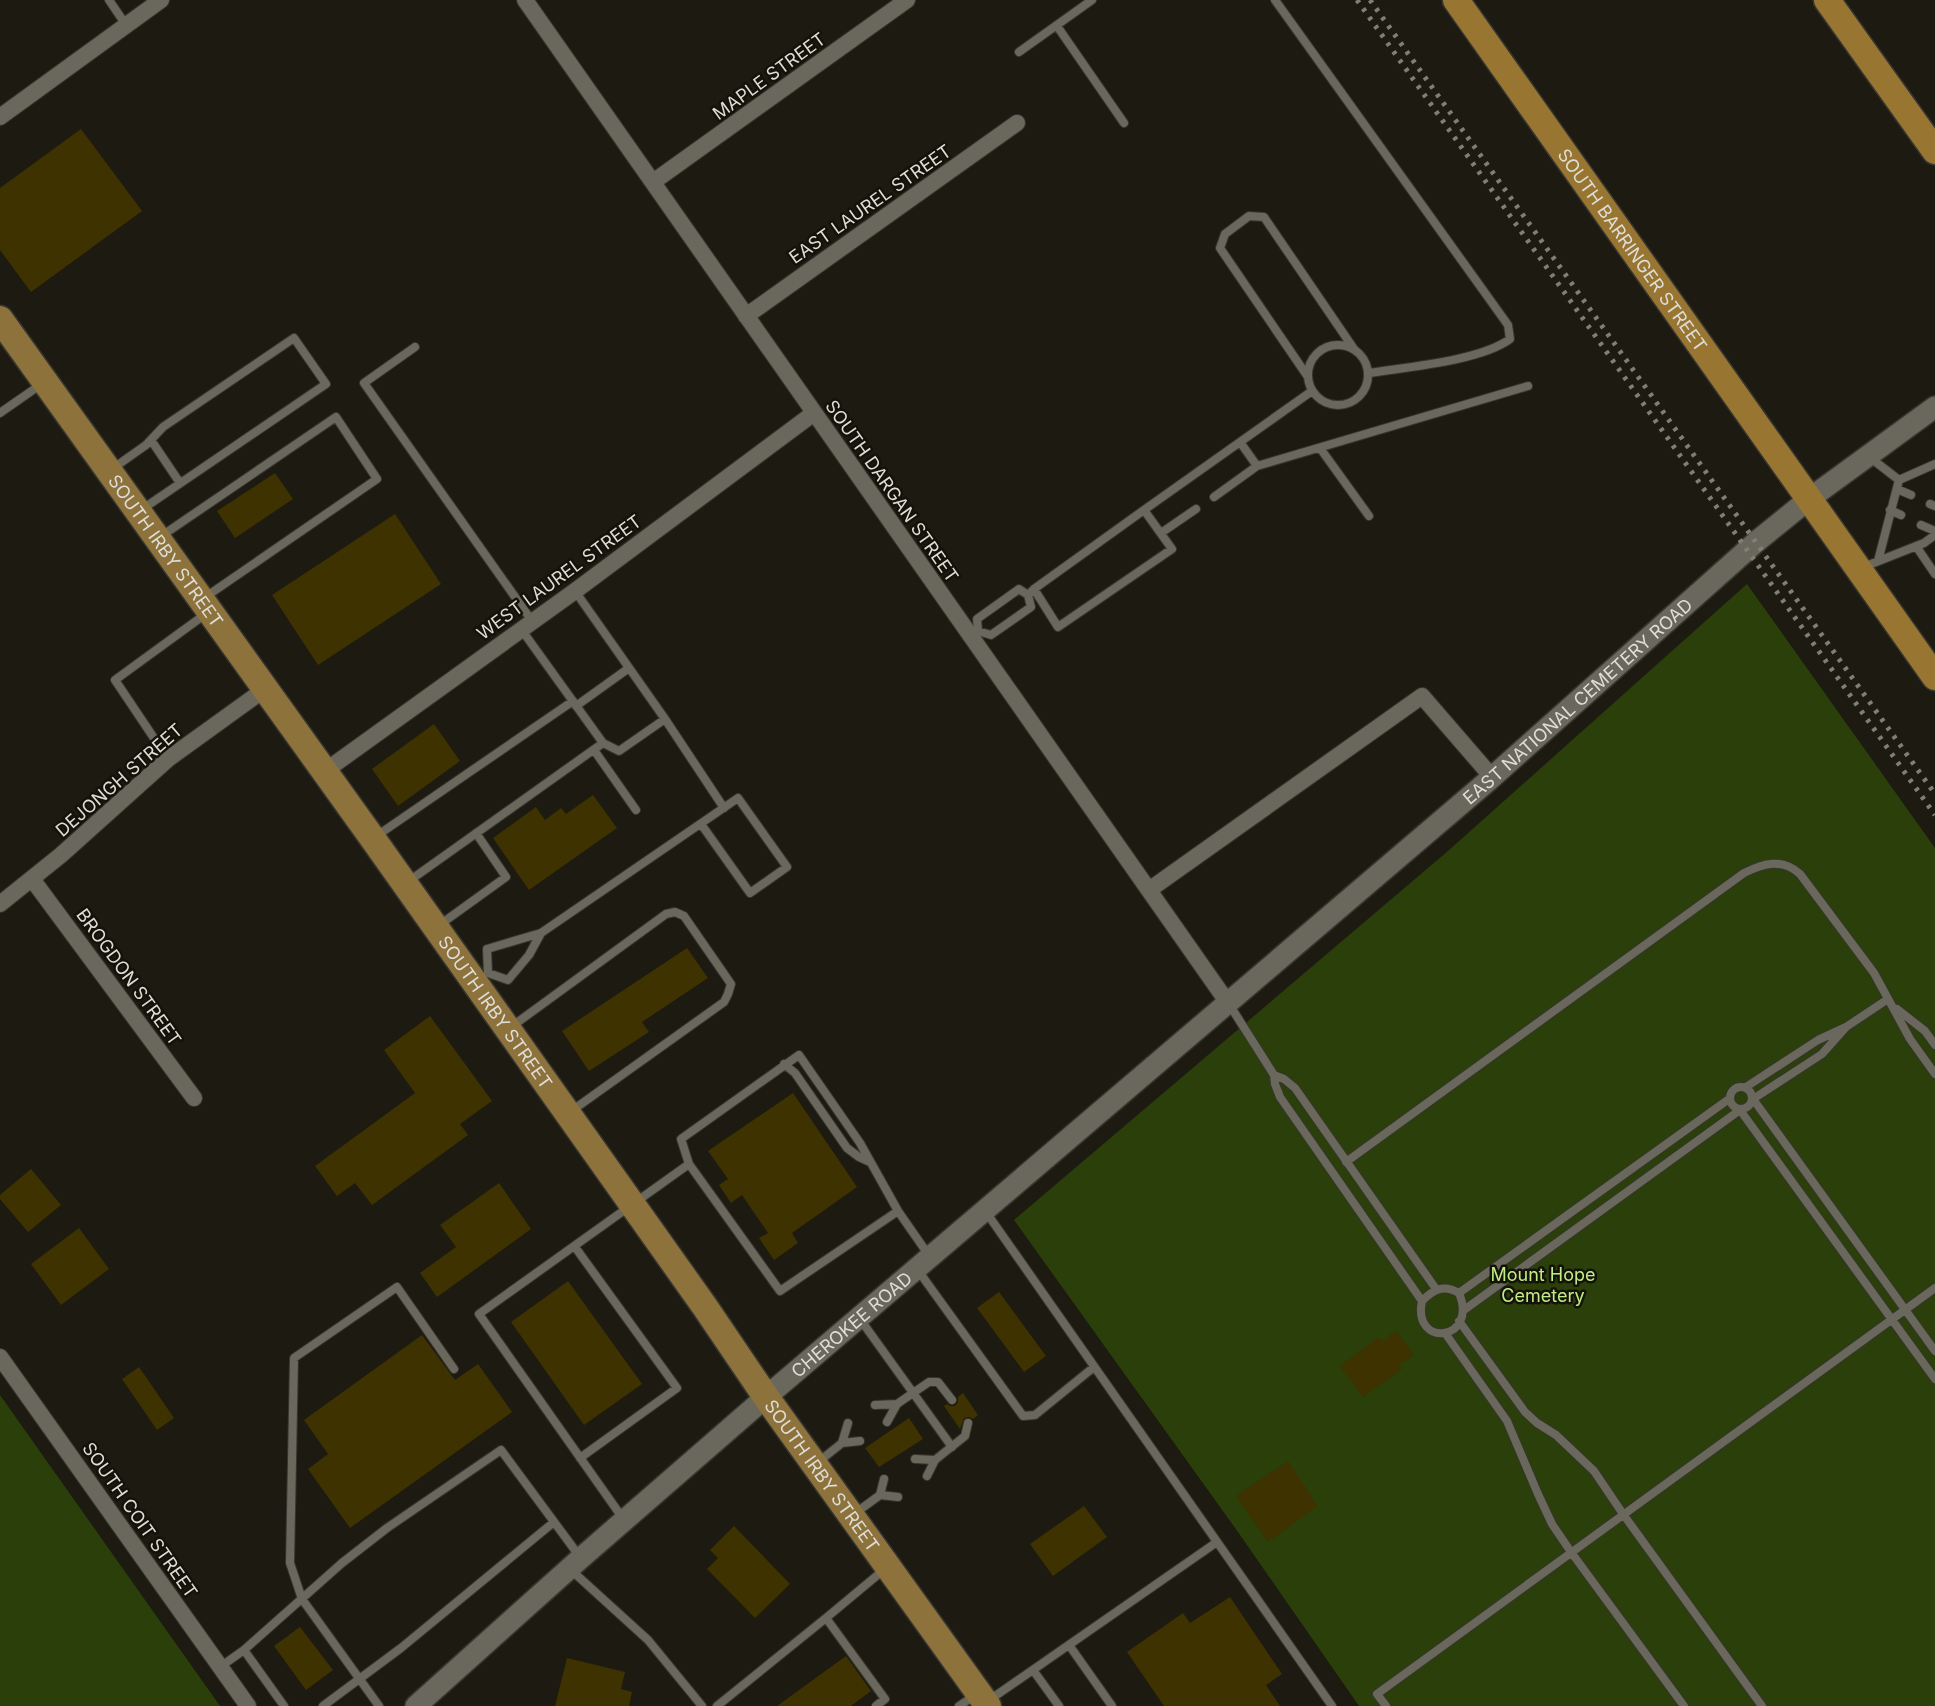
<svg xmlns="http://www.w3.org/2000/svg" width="1935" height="1706" font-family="Inter,sans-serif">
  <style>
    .green { fill: #2a3f09 }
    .building { fill: #3d3200 }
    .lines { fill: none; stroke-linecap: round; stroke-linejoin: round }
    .service-casing { stroke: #373530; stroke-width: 10 }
    .minor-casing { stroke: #373530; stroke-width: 18 }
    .tertiary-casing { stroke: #373530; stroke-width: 24 }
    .primary-casing { stroke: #373530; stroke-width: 29 }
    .trunk-casing { stroke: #373530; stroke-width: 29 }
    .service { stroke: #6a685c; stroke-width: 8 }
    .minor { stroke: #6a685c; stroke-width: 16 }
    .tertiary { stroke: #6a685c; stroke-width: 21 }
    .primary { stroke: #8d723c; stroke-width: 26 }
    .trunk { stroke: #987632; stroke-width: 26 }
    .rail { stroke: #807f76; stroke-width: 5; stroke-dasharray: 3.5 7; stroke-linecap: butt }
    .labels { text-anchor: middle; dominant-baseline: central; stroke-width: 5; stroke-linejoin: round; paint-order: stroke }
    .street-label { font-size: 18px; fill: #deddd6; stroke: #141209 }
    .park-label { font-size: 18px; fill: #bfed86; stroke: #141209 }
  </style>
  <rect width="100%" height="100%" fill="#1d1b11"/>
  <path class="green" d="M1747 584 1935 848V1706H1359L1238 1532 1014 1220 1448 851Z
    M0 1395 29 1436 220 1706H0Z"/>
  <path class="building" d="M81 129 142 211 31 292 0 250V188Z
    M275 473 293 499 235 538 217 511Z
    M395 514 441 584 318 665 272 595Z
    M434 724 460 761 398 806 372 769Z
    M593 795 617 828 529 890 493 838 536 807 545 820 561 808 566 814Z
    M687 948 708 978 642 1022 649 1032 589 1071 562 1031Z
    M430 1016 492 1101 460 1124 468 1135 372 1205 355 1183 337 1196 315 1166 415 1093 384 1050Z
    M793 1093 857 1187 792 1233 798 1243 774 1260 759 1238 768 1233 742 1195 731 1203 719 1185 728 1179 708 1151Z
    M31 1169 61 1205 28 1232 0 1199V1195Z
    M499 1183 531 1229 437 1297 420 1273 456 1247 440 1225Z
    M79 1228 109 1269 61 1305 31 1264Z
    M568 1281 642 1384 584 1425 511 1322Z
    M999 1292 1046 1356 1024 1372 977 1308Z
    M1396 1331 1414 1355 1399 1365 1402 1369 1363 1397 1340 1366 1379 1337 1382 1341Z
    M422 1335 455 1380 478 1364 512 1412 350 1528 308 1469 328 1454 304 1420Z
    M139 1367 174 1418 157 1430 122 1379Z
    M963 1393 978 1415 973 1419 969 1417 964 1418 960 1429 944 1406 947 1404 950 1406H955L958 1402V1397Z
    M909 1418 923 1439 879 1467 865 1448Z
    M1288 1461 1318 1506 1268 1542 1236 1496Z
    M1084 1506 1107 1537 1053 1576 1030 1544Z
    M734 1526 790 1584 755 1618 707 1569 718 1558 710 1550Z
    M1230 1597 1282 1674 1266 1685 1280 1706H1164L1127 1652 1183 1613 1190 1623Z
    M300 1627 333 1670 306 1690 274 1646Z
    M846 1656 871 1691 851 1706H777Z
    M567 1658 625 1672 621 1689 632 1692 629 1706H555Z"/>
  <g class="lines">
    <defs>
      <path id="service" d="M109 0 126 25
        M1275 0 1508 325 1510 339C1480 361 1407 367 1369 373
        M1057 26 1124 123
        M1019 52 1092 0
        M1308 375a30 30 0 1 1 60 0a30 30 0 1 1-60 0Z
        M415 347 364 383 532 621
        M1308 377 1220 248 1225 234 1249 216 1264 217 1354 349
        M0 413 43 383
        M151 440 180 483
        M1320 448 1369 516
        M1868 456 1899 480
        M1257 466 1528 386
        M112 469 146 445 163 427 294 338 326 384 141 510
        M1899 480 1935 464
        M1897 489 1911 495
        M1214 497 1257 466 1240 442
        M1930 504 1935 506
        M1144 510 1312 391
        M1890 510 1901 515
        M1921 525 1935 531
        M1161 533 1196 509
        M160 537 336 417 377 479 204 598
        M1916 546 1935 574
        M1878 561 1899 480
        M1861 568 1924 543 1935 535
        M1019 589 1028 595 1031 607 991 635 978 631 977 619Z
        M575 591 665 719 724 808
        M1028 595 1034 589 1144 510 1172 549 1058 627 1034 589
        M576 706 629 668
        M603 743 619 751 665 719
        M594 750 636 810
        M168 759 115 680 207 613
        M375 837 573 701
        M409 881 603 743 521 629
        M438 926 506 877 476 833
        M488 973 487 949 541 933 738 798 787 867 750 893 701 824
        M488 973 508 980 529 955 541 933
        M1229 1004 1274 1075
        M1897 1009 1925 1031 1935 1045
        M511 1027 666 914 675 912 684 916 731 984 728 994 724 1002 570 1112
        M1846 1027 1822 1054 1753 1099 1935 1351
        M784 1064 795 1073 847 1148 859 1157 870 1162
        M1730 1098a11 11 0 1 1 22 0a11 11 0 1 1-22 0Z
        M1746 1087 1818 1040 1846 1027 1888 999
        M1346 1162 1744 873C1764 863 1782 858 1800 874L1874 973 1910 1039 1935 1074
        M898 1211 780 1291 689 1164 681 1139 799 1055 860 1143 898 1211 930 1257
        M986 1212 1332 1706
        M575 1247 677 1388 580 1458
        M917 1269 1023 1416 1035 1415 1094 1367
        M1459 1293 1729 1099
        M1422 1301C1434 1289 1444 1284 1459 1293 1479 1341 1412 1349 1422 1301L1280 1097 1275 1084 1274 1075 1284 1079 1295 1088 1436 1289
        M1464 1310 1740 1110 1935 1379
        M860 1319 952 1447
        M1459 1321 1525 1412 1537 1423 1556 1435 1594 1471 1623 1514 1762 1706
        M1445 1333 1507 1421 1538 1494 1552 1524 1571 1552 1684 1706
        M897 1404 929 1382H938L952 1400
        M875 1405 897 1404 887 1422
        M848 1423 842 1443 860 1441
        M915 1459 935 1460 927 1476
        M935 1460 965 1436 968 1423
        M817 1463 842 1443
        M884 1479 880 1495 898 1497
        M854 1514 880 1495
        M624 1520 479 1314 689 1164
        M571 1570 648 1640 702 1706
        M1069 1645 1112 1706
        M244 1650 342 1563 387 1528 501 1450 580 1557
        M220 1667 244 1650 284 1706
        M1033 1670 1059 1706
        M988 1701 1217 1542
        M323 1706 401 1648 554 1522
        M379 1706 302 1599 290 1563 294 1358 397 1287 454 1369
        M717 1706 826 1618
        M876 1706 885 1699 826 1618 886 1568
        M959 1706 977 1694
        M1386 1706 1377 1694 1935 1288"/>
      <path id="minor" d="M525 0 1228 1003
        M0 117 161 0
        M653 182 907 0
        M746 316 1017 123
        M325 771 575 591 814 413
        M32 879 194 1098
        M1149 890 1422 696 1492 777
        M0 904 61 855 168 759 265 689
        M0 1357 248 1706"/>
      <g id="tertiary">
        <path id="s1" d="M416 1706 581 1558 766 1397 1489 780 1756 542 1809 499 1935 407"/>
      </g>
      <g id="primary">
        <path id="s2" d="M0 319 373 839 705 1307 766 1397 988 1706"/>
      </g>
      <g id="trunk">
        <path id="s3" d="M1456 0 1935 677"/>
        <path d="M1827 0 1935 151"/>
      </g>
    </defs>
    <use href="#service" class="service-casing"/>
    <use href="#minor" class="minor-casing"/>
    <use href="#tertiary" class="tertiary-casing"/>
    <use href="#primary" class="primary-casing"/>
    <use href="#trunk" class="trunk-casing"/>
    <use href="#service" class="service"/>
    <use href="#minor" class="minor"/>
    <use href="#tertiary" class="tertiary"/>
    <use href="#primary" class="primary"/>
    <use href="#trunk" class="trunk"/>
    <path class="rail" d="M1357 0 1935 815
      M1370 0 1935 794"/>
  </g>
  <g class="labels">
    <g class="street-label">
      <text transform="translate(769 76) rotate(-36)">MAPLE STREET</text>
      <text transform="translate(870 204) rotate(-35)">EAST LAUREL STREET</text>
      <text stroke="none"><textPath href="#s3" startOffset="306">SOUTH BARRINGER STREET</textPath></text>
      <text transform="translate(892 491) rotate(55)">SOUTH DARGAN STREET</text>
      <text stroke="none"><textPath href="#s2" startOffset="285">SOUTH IRBY STREET</textPath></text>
      <text transform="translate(559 577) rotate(-36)">WEST LAUREL STREET</text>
      <text stroke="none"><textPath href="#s1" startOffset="1536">EAST NATIONAL CEMETERY ROAD</textPath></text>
      <text transform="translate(119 780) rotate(-41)">DEJONGH STREET</text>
      <text transform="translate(129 977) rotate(54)">BROGDON STREET</text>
      <text stroke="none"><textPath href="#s2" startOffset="852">SOUTH IRBY STREET</textPath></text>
      <text stroke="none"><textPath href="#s1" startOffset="579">CHEROKEE ROAD</textPath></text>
      <text stroke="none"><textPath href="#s2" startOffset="1419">SOUTH IRBY STREET</textPath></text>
      <text transform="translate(140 1520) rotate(55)">SOUTH COIT STREET</text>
    </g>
    <g class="park-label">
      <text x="1543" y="1274">Mount Hope<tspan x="1543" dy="21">Cemetery</tspan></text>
    </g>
  </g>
</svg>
